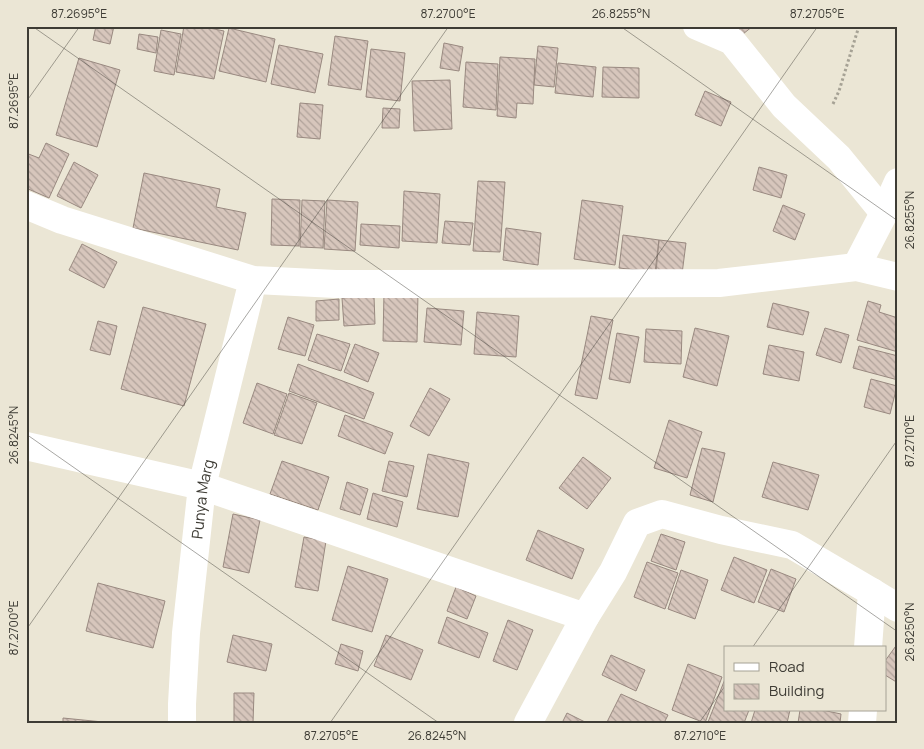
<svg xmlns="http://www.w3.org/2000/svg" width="924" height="749" font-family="Manrope,sans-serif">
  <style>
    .building { fill: url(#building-back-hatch); stroke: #998980 }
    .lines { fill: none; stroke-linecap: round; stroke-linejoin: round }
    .path { stroke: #a6a295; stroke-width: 3; stroke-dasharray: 2.5 2.5; stroke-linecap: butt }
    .minor { stroke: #fff; stroke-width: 28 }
    .ticks { fill: none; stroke: #3e3c35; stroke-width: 1; stroke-opacity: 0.45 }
    .labels { text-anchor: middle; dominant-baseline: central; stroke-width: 4.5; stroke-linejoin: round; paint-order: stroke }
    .street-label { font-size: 15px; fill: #3e3c35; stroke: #ebe6d5 }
    .neatline { fill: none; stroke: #3e3c35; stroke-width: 2 }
    .ticks-label { font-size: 12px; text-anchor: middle; fill: #3e3c35 }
  </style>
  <defs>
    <pattern id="building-back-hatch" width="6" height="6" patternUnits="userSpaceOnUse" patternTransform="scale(1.25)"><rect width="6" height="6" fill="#d7c6bc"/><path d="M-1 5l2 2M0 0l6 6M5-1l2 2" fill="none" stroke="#b0a29a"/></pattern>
  </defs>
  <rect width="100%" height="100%" fill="#ebe6d5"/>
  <path class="building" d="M96 26H114L110 44 93 40Z
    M184 26H200L224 31 214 79 176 72Z
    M737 26H753L743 34Z
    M229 28 275 39 266 82 219 71Z
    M161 30 181 34 174 75 154 71Z
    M139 34 158 37 156 53 137 49Z
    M335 36 368 41 361 90 328 85Z
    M444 43 463 47 459 71 440 68Z
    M279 45 323 54 315 93 271 84Z
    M538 46 558 48 554 87 534 85Z
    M371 49 405 53 400 101 366 97Z
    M500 57 535 59 533 104 517 103 516 118 497 116Z
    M79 58 120 70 97 147 56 135Z
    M466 62 498 64 496 110 463 107Z
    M558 63 596 67 593 97 555 93Z
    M603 67 639 68V98L602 97Z
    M450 80 452 129 414 131 412 81Z
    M705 91 731 102 721 126 695 115Z
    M300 103 323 105 320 139 297 137Z
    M383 108 400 109 399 128H382Z
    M46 143 69 154 49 198 26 188V153L39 158Z
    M74 162 98 175 81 208 57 196Z
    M759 167 787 175 781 198 753 190Z
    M144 173 220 189 216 207 246 213 238 250 133 228Z
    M478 181 505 182 500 252 473 251Z
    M404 191 440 194 437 243 402 241Z
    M272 199 300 200 299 246 271 245Z
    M302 200 325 201 323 248 300 247Z
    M327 200 358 202 355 251 324 249Z
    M582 200 623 206 615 265 574 259Z
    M783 205 805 214 795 240 773 231Z
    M445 221 473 223 470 245 442 243Z
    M361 224 400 226 399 248 360 245Z
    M506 228 541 233 538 265 503 260Z
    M623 235 659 240 655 272 619 268Z
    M659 240 686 243 682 274 656 272Z
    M82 244 117 262 104 288 69 270Z
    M384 292H418L417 342 383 341Z
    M374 296 375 324 344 326 342 298Z
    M339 299V320L316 321V301Z
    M868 301 881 305 879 312 898 318V352L857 340Z
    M773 303 809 312 803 335 767 327Z
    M143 307 206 324 184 406 121 389Z
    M427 308 464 311 461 345 424 342Z
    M477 312 519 316 516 357 474 354Z
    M591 316 613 320 597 399 575 395Z
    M288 317 314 325 305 356 278 349Z
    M98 321 117 326 110 355 90 350Z
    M695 328 729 336 717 386 683 377Z
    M825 328 849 335 841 363 816 355Z
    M646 329 682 331 681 364 644 362Z
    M617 333 639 337 630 383 609 379Z
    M317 334 350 344 341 371 308 360Z
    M355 344 379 353 368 382 344 372Z
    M769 345 804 352 799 381 763 374Z
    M859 346 898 356V380L853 368Z
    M298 364 374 393 364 419 289 391Z
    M871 379 897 386 890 414 864 407Z
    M257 383 287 394 273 434 243 423Z
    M430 388 450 399 429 436 410 426Z
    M289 393 317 403 302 444 274 435Z
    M345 415 393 433 385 454 338 436Z
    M669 420 702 432 687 478 654 468Z
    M702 448 725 453 713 502 690 495Z
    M428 454 469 463 458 517 417 509Z
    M583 457 611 478 587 509 559 488Z
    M282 461 329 477 318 510 270 494Z
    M389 461 414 466 407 497 382 491Z
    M773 462 819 475 808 510 762 497Z
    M347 482 368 489 360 515 340 509Z
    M373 493 403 502 397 527 367 519Z
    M233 514 260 520 249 573 223 567Z
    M538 530 584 549 572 579 526 560Z
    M661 534 685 542 676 570 651 561Z
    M304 537 326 541 318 591 295 587Z
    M734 557 767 570 754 603 721 590Z
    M647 562 678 573 665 609 634 597Z
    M348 566 388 579 372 632 332 620Z
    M771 569 796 579 784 612 758 602Z
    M681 570 708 580 695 619 668 609Z
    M98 583 165 601 153 648 86 631Z
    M456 587 476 596 467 619 447 611Z
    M447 617 488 633 479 658 438 643Z
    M508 620 533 630 517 670 493 661Z
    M233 635 272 644 266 671 227 662Z
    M386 635 423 650 411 680 374 666Z
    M898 643V683L885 675V661Z
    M341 644 363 651 358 671 335 664Z
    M611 655 645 670 636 691 602 675Z
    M688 664 722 677 705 723 672 710Z
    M725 679V710H749L744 723 708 722Z
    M234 693H254L253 723H234Z
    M621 694 668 715 664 723 607 722Z
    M755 710H790L787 723H751Z
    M800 710H822L841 714 840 723H798Z
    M567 713 587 723H562Z
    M63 718 113 723H63Z"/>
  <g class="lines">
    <path class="path" d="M833 104 839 91 859 26"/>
    <g class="minor">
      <path d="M697 26 732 41 784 106 839 158 884 213"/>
      <path d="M26 205 62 220 253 280 336 284H405L719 283 856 267 898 277"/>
      <path d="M856 267 884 213 898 182"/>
      <path d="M26 446 202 486 585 617 613 572 637 523 662 514 721 530 792 545 872 592 898 608"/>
      <path d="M868 648 872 592"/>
      <path id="s1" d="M182 723V704L186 633 202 486 253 280"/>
      <path d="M528 723 585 617"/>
      <path d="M862 723 863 710"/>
    </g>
  </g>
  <path class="ticks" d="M32 26 898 632M620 26 898 221M26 102 80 26M26 434 439 723M26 630 449 26M752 648 898 439M330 723 818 26M699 723 725 686"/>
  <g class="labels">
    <g class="street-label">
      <text stroke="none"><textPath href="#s1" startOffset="225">Punya Marg</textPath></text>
    </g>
  </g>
  <rect width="924" height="749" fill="none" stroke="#ebe6d5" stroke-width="55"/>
  <rect x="724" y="646" width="162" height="65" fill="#ebe6d5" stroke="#a6a295"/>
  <rect x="734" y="663" width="25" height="8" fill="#ffffff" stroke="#a6a295"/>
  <text x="769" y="672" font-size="15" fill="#3e3c35">Road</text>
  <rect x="734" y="684" width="25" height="15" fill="url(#building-back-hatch)" stroke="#a6a295"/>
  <text x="769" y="696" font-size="15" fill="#3e3c35">Building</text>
  <rect x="28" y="28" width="868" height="694" class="neatline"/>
  <g class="ticks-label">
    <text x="79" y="18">87.2695°E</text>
    <text x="448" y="18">87.2700°E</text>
    <text x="621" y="18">26.8255°N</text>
    <text x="817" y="18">87.2705°E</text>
    <text transform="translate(14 101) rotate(-90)" y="4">87.2695°E</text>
    <text transform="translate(910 220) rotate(-90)" y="4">26.8255°N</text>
    <text transform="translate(14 435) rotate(-90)" y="4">26.8245°N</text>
    <text transform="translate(910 441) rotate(-90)" y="4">87.2710°E</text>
    <text transform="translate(14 628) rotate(-90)" y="4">87.2700°E</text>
    <text transform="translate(910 632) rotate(-90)" y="4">26.8250°N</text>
    <text x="331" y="740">87.2705°E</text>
    <text x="437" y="740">26.8245°N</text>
    <text x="700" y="740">87.2710°E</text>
  </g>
</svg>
